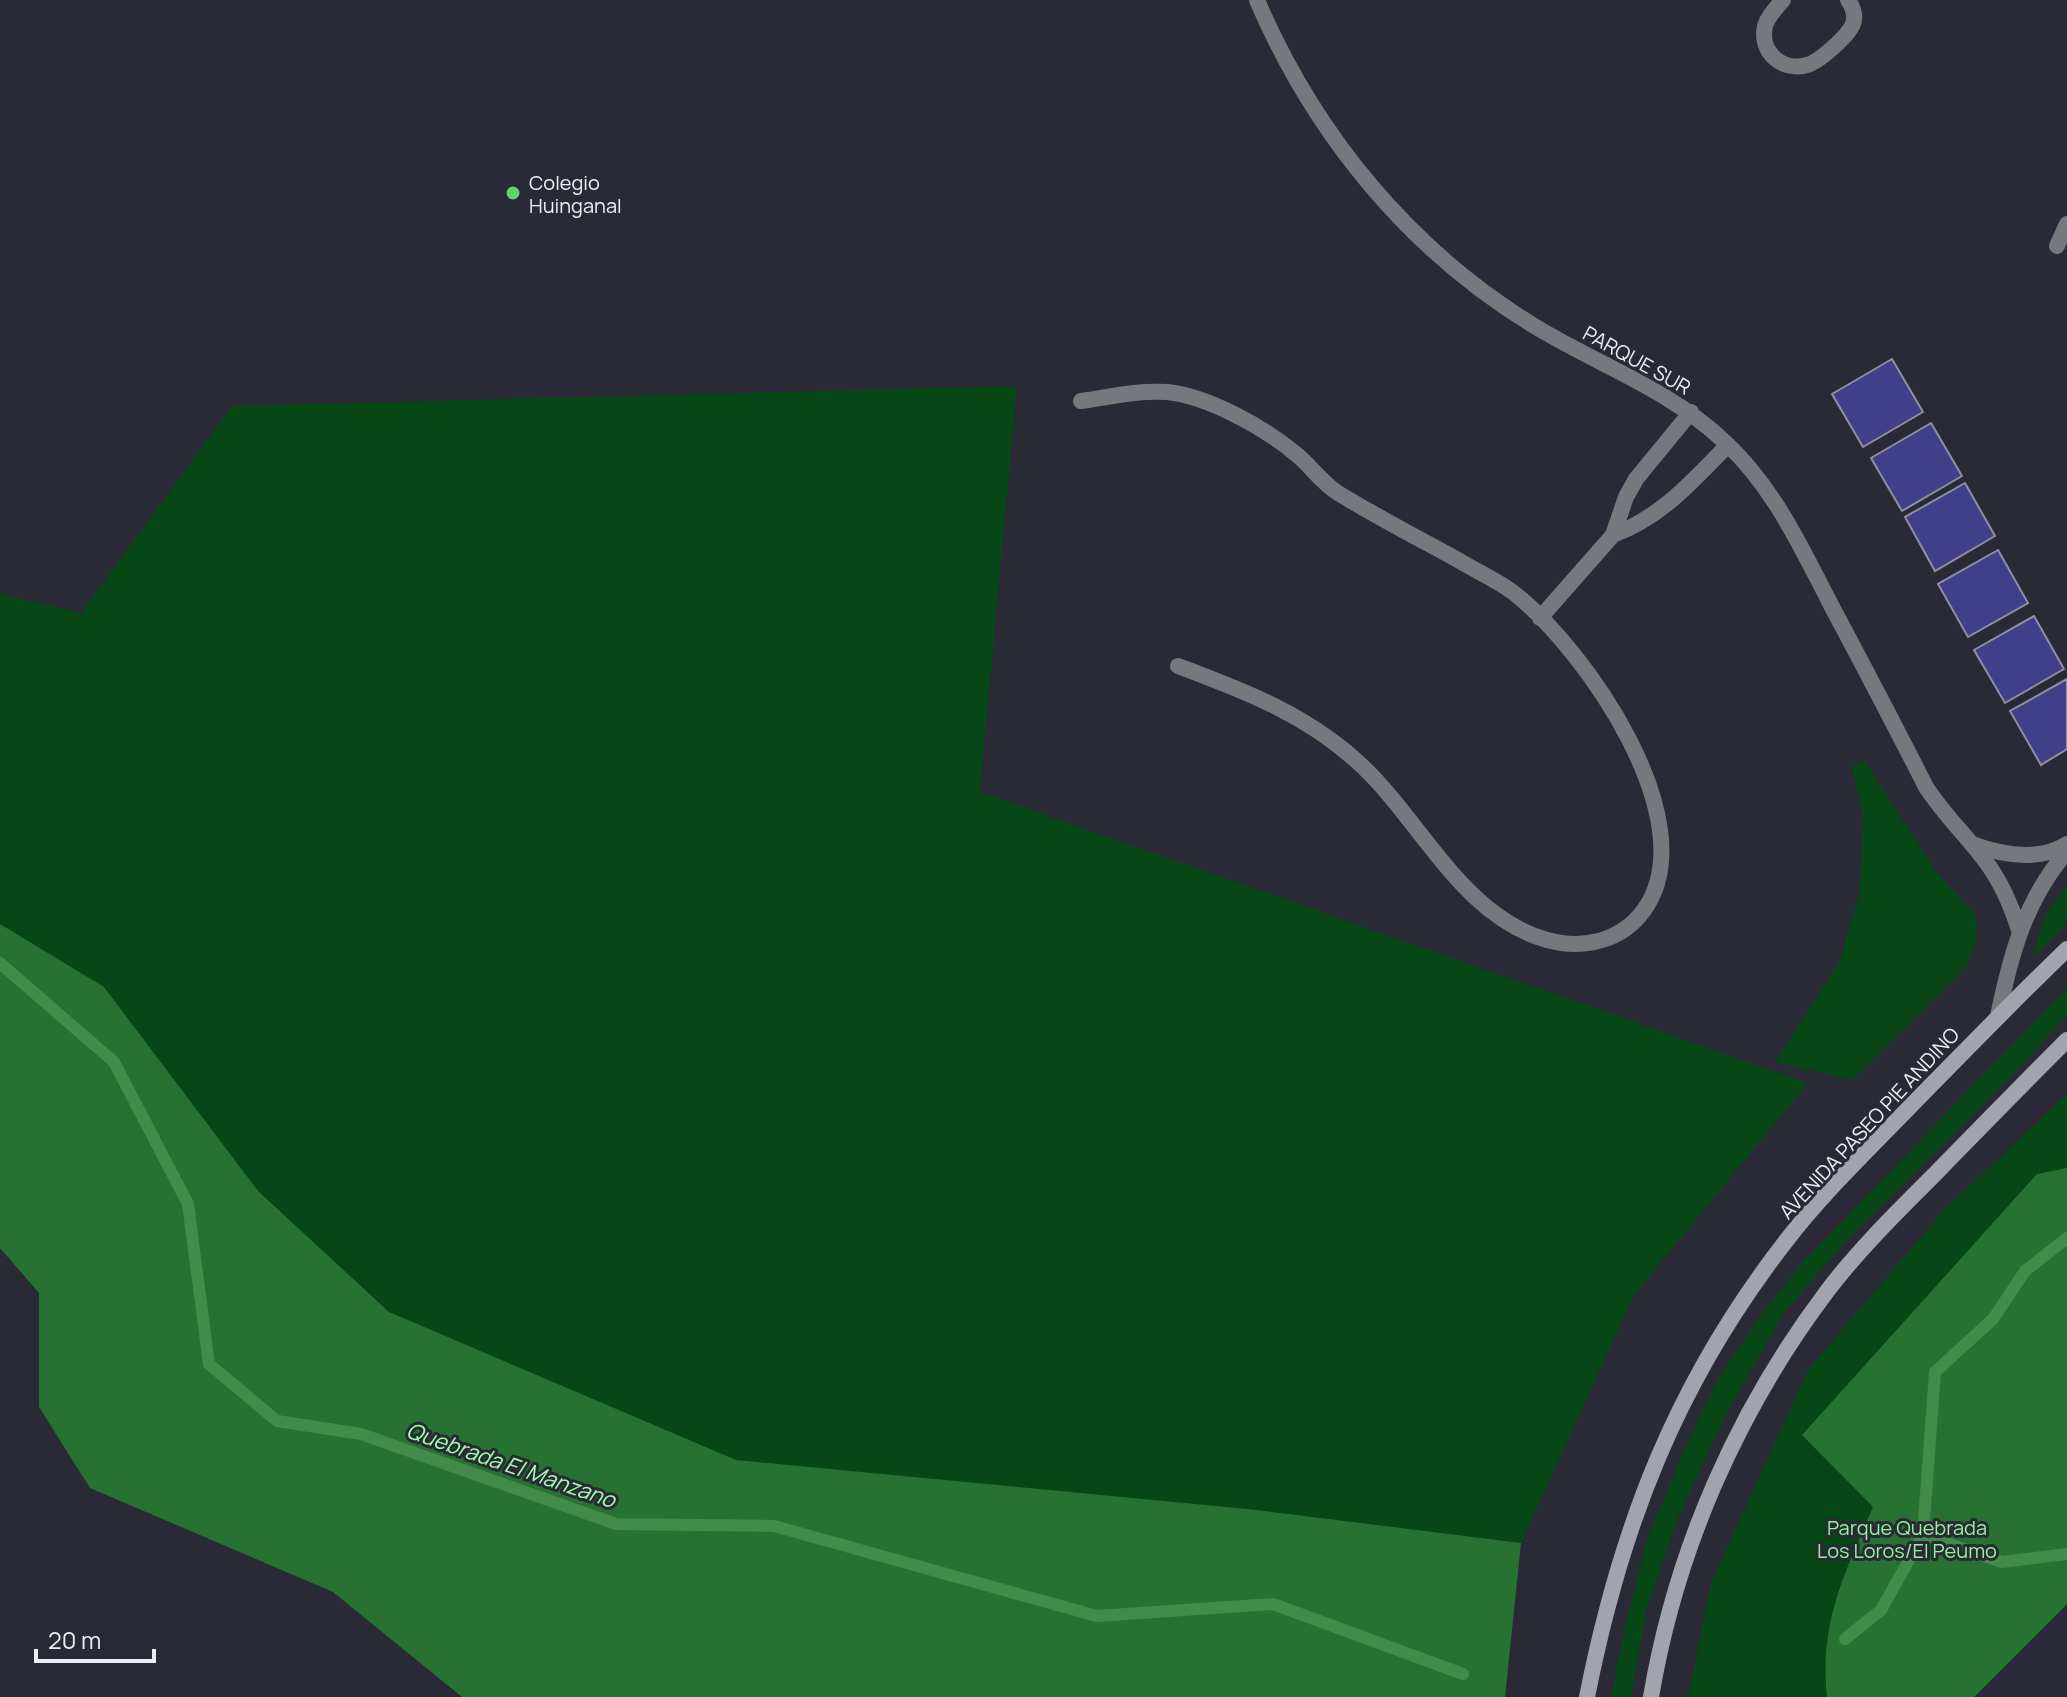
<svg xmlns="http://www.w3.org/2000/svg" width="2067" height="1697" font-family="Manrope,sans-serif">
  <style>
    .green { fill: #074715 }
    .forest { fill: #277232 }
    .lines { fill: none; stroke-linecap: round; stroke-linejoin: round }
    .stream { stroke: #428b4a; stroke-width: 12 }
    .building { fill: #413f8a; stroke: #8f909f; stroke-width: 2 }
    .street { stroke: #77787e; stroke-width: 16 }
    .secondary { stroke: #a2a3ad; stroke-width: 16 }
    .poi-dot { fill: #5dd56d; stroke: #292a35; stroke-width: 3 }
    .labels { text-anchor: middle; dominant-baseline: central; stroke-width: 6; stroke-linejoin: round; paint-order: stroke }
    .poi-label { font-size: 20px; fill: #ecedf5; stroke: #292a35; text-anchor: start }
    .street-label { font-size: 20px; fill: #ecedf5; stroke: #292a35 }
    .park-label { font-size: 20px; fill: #92f39b; stroke: #292a35 }
    .water-label { font-size: 22px; font-style: italic; fill: #9effa6; stroke: #292a35 }
  </style>
  <rect width="100%" height="100%" fill="#292a35"/>
  <path class="green" d="M1017 386 980 792 1808 1083 1634 1295 1521 1543 1257 1510 736 1461 389 1312 258 1191 104 987 0 924V594L81 613 232 406Z
    M1864 760 1937 873 1976 916 1977 938 1968 965 1852 1080 1775 1062 1840 961 1860 890 1863 817 1852 767Z
    M2067 886V923L2032 958 2046 913Z
    M2067 988V1016L1983 1105 1846 1241 1784 1313 1726 1414 1678 1518 1646 1612 1631 1697H1611L1624 1631 1647 1540 1684 1450 1718 1379 1758 1319 1800 1265Z
    M2067 1094V1605L1975 1697H1688L1711 1583 1808 1370 1945 1209Z"/>
  <path class="forest" d="M0 924 104 987 258 1191 389 1312 736 1460 1257 1510 1521 1543 1505 1697H462L333 1592 90 1488 39 1407V1293L0 1248Z
    M2067 1168V1604L1974 1697H1827C1819 1622 1845 1573 1873 1507L1802 1435 2037 1174Z"/>
  <g class="lines">
    <path class="stream" d="M0 963 114 1062 188 1204 209 1364 277 1421 361 1434 616 1524 774 1526 1097 1616 1273 1604 1463 1674
      M1923 1535 2002 1562 2067 1554
      M1845 1639 1881 1610 1923 1535 1935 1372 1993 1319 2025 1271 2067 1238"/>
  </g>
  <path class="building" d="M1892 359 1923 412 1863 447 1832 394Z
    M1931 423 1962 476 1902 511 1871 458Z
    M1965 483 1995 536 1935 571 1905 517Z
    M1998 550 2028 603 1968 637 1938 584Z
    M2034 616 2064 669 2005 703 1974 650Z
    M2067 679V749L2041 765 2010 711Z"/>
  <g class="lines">
    <path class="street" d="M1257 0C1314 134 1410 251 1536 327 1602 367 1668 388 1726 443 1774 488 1801 547 1831 605 1863 665 1895 726 1926 787 1944 815 1967 836 1986 862 2002 883 2011 905 2019 930
      M1783 0C1776 8 1768 16 1765 26 1759 52 1782 72 1807 65 1819 62 1848 36 1853 24 1856 15 1853 7 1848 0
      M2057 246 2067 224
      M1081 401C1109 397 1139 390 1167 392 1208 396 1265 428 1296 454 1311 466 1321 482 1338 493 1377 517 1418 538 1458 560 1476 571 1497 580 1514 593 1584 648 1707 822 1644 910 1622 941 1583 950 1547 940 1462 916 1422 822 1361 765 1308 715 1245 691 1178 666
      M1613 535C1663 516 1691 482 1728 445
      M1540 618 1613 535 1626 497 1636 479 1691 412
      M1972 844C2002 855 2038 862 2067 844
      M1998 1016C2011 953 2025 901 2067 851"/>
    <path class="secondary" d="M1587 1697C1621 1525 1677 1381 1786 1241 1819 1198 1858 1160 1896 1121 1953 1063 2009 1005 2067 949
      M1651 1697C1676 1549 1738 1409 1828 1290 1860 1248 1898 1211 1935 1174 1979 1129 2023 1084 2067 1040"/>
  </g>
  <circle class="poi-dot" cx="513" cy="193" r="8"/>
  <g class="labels">
    <g class="poi-label">
      <text x="529" y="182">Colegio<tspan x="529" dy="23">Huinganal</tspan></text>
    </g>
    <g class="street-label">
      <text transform="translate(1637 360) rotate(29)">PARQUE SUR</text>
      <text transform="translate(1869 1123) rotate(-47)">AVENIDA PASEO PIE ANDINO</text>
    </g>
    <g class="park-label">
      <text x="1907" y="1527">Parque Quebrada<tspan x="1907" dy="23">Los Loros/El Peumo</tspan></text>
    </g>
    <g class="water-label">
      <text transform="translate(511 1465) rotate(19)">Quebrada El Manzano</text>
    </g>
  </g>
  <path d="M36 1649v12h118v-12" fill="none" stroke="#ecedf5" stroke-width="4"/>
  <text x="48" y="1649" font-size="24" fill="#ecedf5" stroke="#292a35" stroke-width="6" paint-order="stroke">20 m</text>
</svg>
